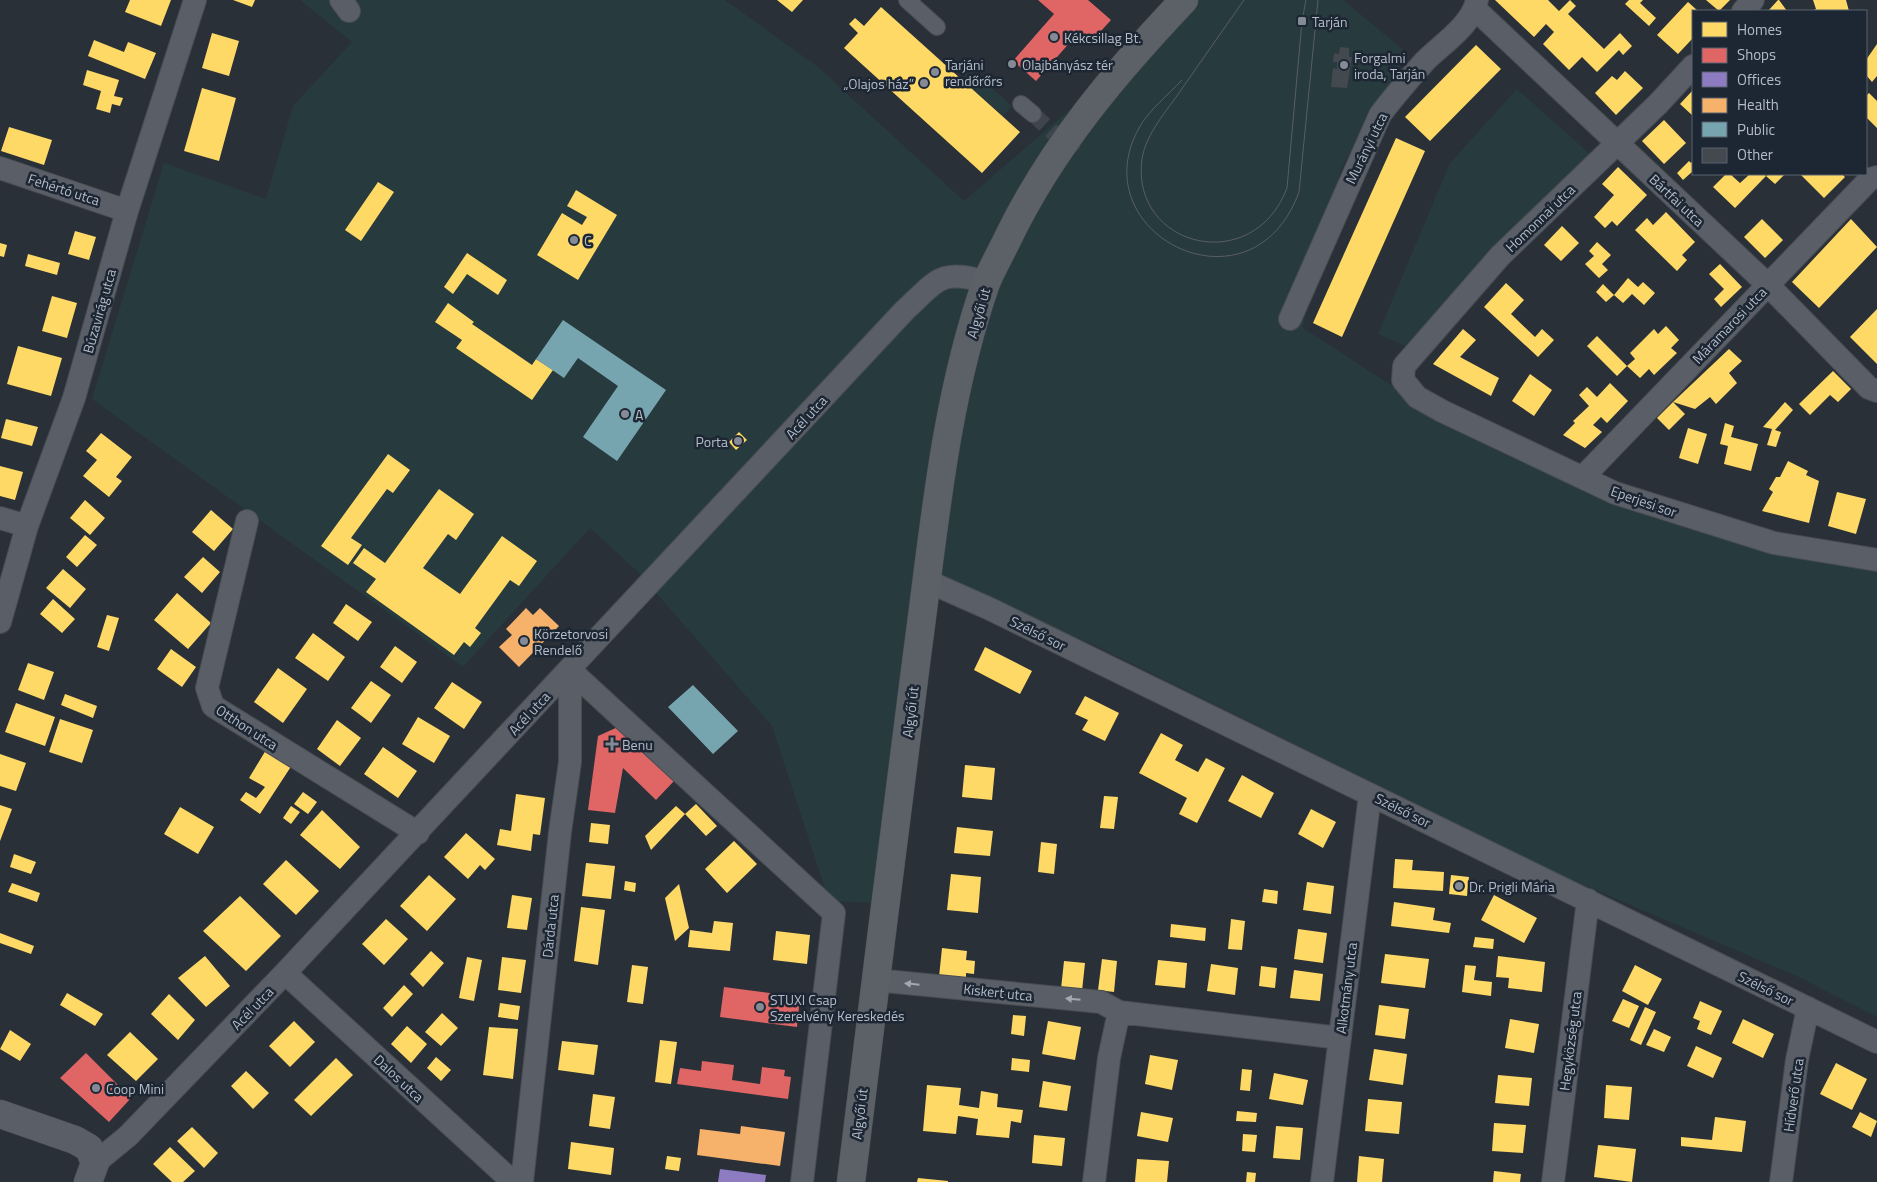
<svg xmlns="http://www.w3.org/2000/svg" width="1877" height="1182" font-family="'Titillium Web',sans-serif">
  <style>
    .green { fill: #273a3e }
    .homes { fill: #ffd966 }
    .shops { fill: #e06666 }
    .offices { fill: #8e7cc3 }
    .health { fill: #f6b26b }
    .public { fill: #76a5af }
    .building { fill: #444950 }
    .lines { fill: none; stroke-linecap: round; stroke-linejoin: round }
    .pedestrian-tunnel { stroke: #3f454e; stroke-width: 16; stroke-dasharray: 16 8; stroke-linecap: butt }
    .pedestrian-casing { stroke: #484c53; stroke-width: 18 }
    .minor-casing { stroke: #484c53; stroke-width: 24 }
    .tertiary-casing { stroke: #484c53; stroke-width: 29 }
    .primary-casing { stroke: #484c55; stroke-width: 29 }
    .pedestrian { stroke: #5a5e66; stroke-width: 16 }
    .minor { stroke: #5a5e66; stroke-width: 22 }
    .tertiary { stroke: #5a5e66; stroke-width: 28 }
    .primary { stroke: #5c6168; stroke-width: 28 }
    .tram { stroke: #595d64; stroke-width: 1 }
    .oneway { fill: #a2a9b5 }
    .poi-dot { fill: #848b96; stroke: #1d2633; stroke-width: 2 }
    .labels { text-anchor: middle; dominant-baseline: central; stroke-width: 5; stroke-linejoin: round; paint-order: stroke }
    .poi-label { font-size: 14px; fill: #b4bcc9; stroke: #1d2633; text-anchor: start }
    .street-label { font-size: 14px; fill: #b4bcc9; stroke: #1d2633 }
  </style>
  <rect width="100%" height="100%" fill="#2a3038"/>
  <path class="green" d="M300 0H725L818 67 964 201 1196 0H1343L1407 53 1341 169 1303 328 1476 440 1666 522 1843 565 1877 566V1017L1799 977 1558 874 1094 645 993 602 913 581 872 903 829 901 772 726 637 571 590 528 463 667 92 399 164 163 266 199 293 106 352 42Z
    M971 69 1012 106 1003 116 962 79Z
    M1517 89 1590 154 1408 347 1378 334 1450 163Z"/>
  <path class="homes" d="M130 0H171L161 26 125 12Z
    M233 0H255L252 7Z
    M777 0H803L792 12Z
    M1495 0H1548L1559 11 1570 0 1576 6 1568 14 1604 49 1620 33 1632 46 1623 55 1619 50 1597 72 1582 57 1569 70 1543 44 1554 32 1546 24 1534 37Z
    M1629 0H1643L1640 3 1656 18 1649 26 1625 4Z
    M1706 0H1730L1719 11Z
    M1779 0 1787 11H1768L1778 0Z
    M1813 0H1846L1849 11H1812L1816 9Z
    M1688 2 1698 11H1693V38L1678 54 1657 35Z
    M881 7 1020 132 982 173 844 48 858 33 849 24 855 18 864 26Z
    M212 33 239 41 229 76 202 68Z
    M94 40 124 52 128 42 156 53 145 79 88 56Z
    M1877 44V76L1872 82 1866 75V60Z
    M1476 45 1501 69 1430 141 1405 117Z
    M87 70 119 80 114 96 123 98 120 106 112 104 110 113 96 109 101 91 83 85Z
    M1625 71 1643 88 1616 115 1595 93 1612 76 1617 80Z
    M202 88 236 98 219 161 184 151Z
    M1693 90V116L1680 104Z
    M1869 93 1877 101V128L1866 117V96Z
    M1664 120 1686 143 1664 164 1642 141Z
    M9 127 52 140 44 165 1 151Z
    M1396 138 1425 151 1342 337 1313 323Z
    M1693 160V171L1683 180 1677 173 1689 161 1691 163Z
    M1618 167 1647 195 1617 226 1612 221 1605 228 1594 217 1614 195 1602 184Z
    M1726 174H1730L1740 183 1750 174H1764L1766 176 1735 208 1713 187Z
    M1769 174H1785L1775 184 1766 176Z
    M1800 174H1842L1845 177 1824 198Z
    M378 182 394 192 361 241 345 230Z
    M576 190 617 215 578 280 537 255 562 213 582 225 587 217 567 206Z
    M1666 212 1695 242 1682 255 1687 260 1677 271 1635 230 1647 218 1653 225Z
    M1762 219 1783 240 1765 258 1744 237Z
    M1851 219 1877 247 1819 308 1792 282Z
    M1562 226 1579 243 1561 261 1544 245Z
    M75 231 96 237 89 260 68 254Z
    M1597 242 1611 255 1602 264 1608 270 1599 278 1585 264 1594 256 1589 251Z
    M0 243 7 245 4 257 0 256Z
    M467 253 507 280 498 295 467 274 453 294 444 287Z
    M28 254 60 263 57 275 25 266Z
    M1720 264 1742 287 1721 307 1714 299 1724 289 1709 274Z
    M1628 278 1638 287 1643 282 1655 293 1644 305 1632 294 1623 303 1614 295 1606 302 1596 292 1603 284 1614 295Z
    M1506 283 1524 300 1511 314 1535 337 1542 329 1554 340 1538 357 1484 307Z
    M52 296 77 303 67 338 42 331Z
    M448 303 474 322 472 324 532 365 536 359 553 370 532 400 456 348 462 340 435 322Z
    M1877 309V364L1850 337Z
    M1666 326 1679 340 1671 348 1677 353 1654 375 1649 369 1640 378 1627 366 1635 359 1630 353 1654 329 1658 334Z
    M1463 329 1476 340 1460 357 1499 378 1491 396 1433 364Z
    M1597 336 1627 366 1617 376 1587 346Z
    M18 346 62 358 51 396 7 384Z
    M1729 349 1742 361 1729 373 1737 383 1716 404 1710 397 1695 409 1673 402 1685 414 1669 430 1657 418 1673 402Z
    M1833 371 1851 389 1838 402 1830 395 1810 415 1799 404Z
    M1530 374 1552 390 1534 416 1512 401Z
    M1610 383 1628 401 1607 423 1601 417 1593 425 1602 432 1585 448 1563 435 1575 423 1573 421 1589 406 1579 395 1587 387 1597 397Z
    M1785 402 1793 410 1775 430 1781 432 1776 447 1767 445 1772 429 1763 427Z
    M6 419 38 427 32 446 1 438Z
    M1725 423 1734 426 1731 437 1758 444 1751 471 1724 464 1728 446 1720 444Z
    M1688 428 1707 434 1698 464 1679 458Z
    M739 432 747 440 736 450 729 442Z
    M101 433 132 457 116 477 122 481 109 497 83 476 97 460 86 451Z
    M388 454 410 470 393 493 387 489 351 538 362 545 348 565 321 546Z
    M1788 461 1808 471 1806 475 1819 481 1809 523 1762 511 1773 492 1769 489 1776 477H1780Z
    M0 466 23 472 15 500 0 496Z
    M439 489 474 514 456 540 448 534 423 568 460 594 502 536 537 561 519 586 510 580 475 628 481 633 470 647 464 642 454 655 366 592 376 579 353 563 364 548 385 563Z
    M1837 492 1866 499 1856 534 1828 526Z
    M85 500 105 518 90 535 70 518Z
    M211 510 233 529 214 551 192 532Z
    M85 535 97 545 77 567 66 557Z
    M203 557 220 572 202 593 184 577Z
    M63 569 86 589 70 608 46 588Z
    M177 593 211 623 188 649 154 620Z
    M53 599 75 619 62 633 40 614Z
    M346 604 372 622 358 641 333 623Z
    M107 615 119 618 109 651 97 647Z
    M313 633 345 657 328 681 295 658Z
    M395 646 417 662 402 683 380 667Z
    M985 647 1032 671 1020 694 974 670Z
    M171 649 196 667 182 687 157 669Z
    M28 663 54 672 44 700 18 690Z
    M278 668 307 689 283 723 254 702Z
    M371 681 391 695 371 723 351 708Z
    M452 682 482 702 464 729 434 708Z
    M65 694 97 706 93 718 61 705Z
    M1085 696 1119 713 1105 741 1082 730 1088 720 1075 714Z
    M16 703 55 717 45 746 5 732Z
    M418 717 450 736 434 763 402 744Z
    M60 719 93 730 82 763 49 752Z
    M337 720 361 738 340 766 317 749Z
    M1161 733 1183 745 1175 760 1198 772 1206 758 1225 768 1197 823 1179 814 1187 798 1139 773Z
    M383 747 417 771 398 798 364 774Z
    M266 750 292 765 260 814 240 800 246 792 256 798 265 787 249 778Z
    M0 754 26 763 16 791 0 786Z
    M965 765 995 768 992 800 962 797Z
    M1242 775 1274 793 1261 818 1228 801Z
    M303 792 317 802 308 814 294 804Z
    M516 794 545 798 540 835 533 834 531 851 497 845 500 829 511 831Z
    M1104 796 1118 797 1114 829 1100 828Z
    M696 804 717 826 706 836 685 814Z
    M0 805 12 809 0 841Z
    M291 806 300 812 291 824 283 818Z
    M676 806 685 814 651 850 645 836Z
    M180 807 214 827 198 854 164 834Z
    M1311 809 1336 822 1323 848 1298 834Z
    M322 810 360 847 340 869 300 835Z
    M591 823 610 825 608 844 589 842Z
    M957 827 993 831 990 856 954 853Z
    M466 833 495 859 485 870 480 865 468 879 444 857Z
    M734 841 757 864 727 893 705 869Z
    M1041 842 1057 844 1054 874 1038 872Z
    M14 854 36 862 31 874 10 867Z
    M1395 859 1413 860 1412 870 1444 872 1443 891 1393 888Z
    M286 860 319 891 296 915 263 884Z
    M586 863 615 866 611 899 582 896Z
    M951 874 981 877 978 913 947 910Z
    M429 875 456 899 427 931 400 906Z
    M1451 875 1469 877 1467 896 1449 894Z
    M625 881 636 883 635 892 624 890Z
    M1307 882 1334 886 1331 914 1303 910Z
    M12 883 40 893 37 902 8 892Z
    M679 884 689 928 675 941 665 898Z
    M1264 889 1278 891 1277 904 1262 902Z
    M512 895 532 898 527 930 507 928Z
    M1494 895 1537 918 1524 943 1481 920Z
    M240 896 281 936 246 971 203 931Z
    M1394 902 1435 908 1433 920 1451 923 1449 933 1391 926Z
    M581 907 605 910 598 965 574 961Z
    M386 919 408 939 384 965 362 944Z
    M1231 919 1245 921 1242 950 1228 949Z
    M714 921 733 923 730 951 688 947 690 930 712 933Z
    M1171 924 1206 928 1205 941 1170 937Z
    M1298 929 1327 933 1323 963 1294 959Z
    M776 931 810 935 807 964 773 960Z
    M0 933 34 946 31 954 0 943Z
    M1475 937 1494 939 1493 949 1473 947Z
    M942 948 967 951 966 960 975 961 974 974 966 973V980L939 977Z
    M431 951 444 963 423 987 410 974Z
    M1385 954 1429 959 1425 988 1381 983Z
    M205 956 230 986 206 1007 178 978Z
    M1498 956 1545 962 1542 992 1508 988 1509 978 1496 977Z
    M467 957 482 960 474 1001 459 998Z
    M502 957 526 960 521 993 498 990Z
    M1102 959 1117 961 1114 992 1098 990Z
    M1158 960 1187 963 1185 988 1155 985Z
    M1064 961 1085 963 1082 991 1061 989Z
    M1211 964 1238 968 1235 995 1207 991Z
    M632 965 648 967 643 1004 627 1002Z
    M1465 965 1476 966 1474 980 1492 982 1491 996 1462 992Z
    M1635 965 1662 979 1648 1005 1622 991Z
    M1261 966 1277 968 1275 988 1259 986Z
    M1294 970 1323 974 1320 1001 1290 998Z
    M404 985 413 994 392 1017 383 1008Z
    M67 993 103 1014 95 1026 60 1005Z
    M169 994 195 1020 178 1040 151 1014Z
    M1623 999 1639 1006 1629 1028 1612 1021Z
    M1700 1001 1722 1011 1711 1035 1697 1029 1700 1021 1693 1018Z
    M500 1003 520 1006 518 1020 498 1017Z
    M1379 1005 1409 1009 1405 1039 1375 1035Z
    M1645 1007 1656 1012 1641 1045 1630 1040Z
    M442 1013 458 1028 441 1046 425 1032Z
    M1013 1015 1026 1016 1024 1036 1011 1034Z
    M1510 1019 1539 1024 1534 1053 1505 1048Z
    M1743 1019 1774 1034 1763 1058 1732 1043Z
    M294 1021 315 1042 290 1067 269 1046Z
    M1048 1021 1081 1027 1075 1060 1042 1054Z
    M407 1026 427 1044 411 1063 391 1044Z
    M489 1027 518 1029 513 1079 483 1075Z
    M1654 1029 1671 1037 1664 1052 1646 1045Z
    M10 1030 31 1044 20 1061 0 1049Z
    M130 1032 158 1059 136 1081 107 1055Z
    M660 1040 677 1042 671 1084 655 1082Z
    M562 1041 598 1045 594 1075 558 1070Z
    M1696 1046 1722 1058 1713 1078 1687 1066Z
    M1374 1049 1407 1054 1403 1085 1369 1080Z
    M1150 1055 1178 1060 1172 1090 1145 1084Z
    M436 1057 451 1070 441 1081 427 1068Z
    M336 1058 353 1075 311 1116 294 1100Z
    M1012 1058 1030 1060 1029 1072 1011 1070Z
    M1836 1063 1867 1079 1852 1110 1820 1094Z
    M1242 1069 1252 1070 1250 1091 1240 1090Z
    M246 1071 269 1093 253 1109 231 1086Z
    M1274 1073 1308 1080 1303 1105 1269 1099Z
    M1498 1075 1532 1078 1529 1106 1495 1103Z
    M1043 1081 1071 1086 1067 1111 1039 1107Z
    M927 1085 961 1088 959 1105 979 1108 981 1091 998 1094 997 1107 1023 1110 1021 1123 1011 1121 1009 1138 976 1135 978 1119 958 1116 956 1134 923 1131Z
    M1606 1085 1632 1087 1629 1120 1604 1118Z
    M593 1094 615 1097 610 1129 589 1126Z
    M1368 1099 1402 1102 1399 1134 1365 1131Z
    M1237 1111 1257 1113 1256 1122 1236 1121Z
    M1141 1112 1173 1118 1168 1142 1137 1136Z
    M1860 1112 1877 1121 1871 1137 1852 1127Z
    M1715 1117 1746 1121 1742 1152 1681 1146V1137L1712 1140Z
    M1494 1123 1526 1125 1523 1153 1492 1151Z
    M1276 1126 1303 1128 1300 1160 1273 1158Z
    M192 1127 218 1153 204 1168 177 1141Z
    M1243 1134 1257 1135 1255 1152 1242 1151Z
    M1034 1135 1065 1138 1062 1166 1032 1163Z
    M571 1142 614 1148 611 1175 568 1169Z
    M1598 1145 1636 1149 1632 1182 1594 1177Z
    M170 1147 195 1171 183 1182H172L153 1164Z
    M667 1156 681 1158 679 1171 665 1169Z
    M1359 1156 1384 1159 1382 1182H1357Z
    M1137 1159 1169 1161 1167 1182H1135Z
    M1494 1171 1521 1174 1520 1182H1493Z
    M1247 1172 1256 1173 1255 1182H1246Z
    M918 1178 948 1181V1182H917Z"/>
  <path class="shops" d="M1038 0H1088L1111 20 1091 42 1079 32 1036 81 1013 61 1054 14Z
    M618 727 674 781 656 800 623 768 615 813 588 810 598 736Z
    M724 987 800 997 797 1027 720 1017Z
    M86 1053 131 1098 109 1122 60 1078Z
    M702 1061 734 1065 732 1080 760 1084 762 1067 785 1070 784 1076 791 1077 788 1099 677 1084 680 1068 701 1071Z"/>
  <path class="offices" d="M720 1169 766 1175 765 1182H718Z"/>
  <path class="health" d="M526 608 533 615 540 608 559 626 519 667 499 647 512 635 506 629Z
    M741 1126 785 1132 780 1166 697 1155 700 1129 740 1134Z"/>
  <path class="public" d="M563 320 666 390 617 461 583 437 618 386 578 358 564 378 536 359Z
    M693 685 738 731 713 754 668 707Z"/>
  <path class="building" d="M1340 47 1349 48V57H1352L1347 88 1331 87 1333 68 1337 69V62H1333L1334 53 1339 54Z"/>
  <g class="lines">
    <path class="pedestrian-tunnel" d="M1033 114 1075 153"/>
    <defs>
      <path id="pedestrian" d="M907 0 937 27
        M1021 104 1033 114"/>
      <path id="minor" d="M341 0 349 11
        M1475 9 1768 285 1869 388 1877 391
        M1743 11 1753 0
        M1693 66 1658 104 1500 256 1404 366 1403 380 1417 397 1442 411 1615 493 1774 543 1877 560
        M0 168 127 211
        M1290 319 1380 115C1394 96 1409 79 1425 61 1442 44 1472 25 1477 0
        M1584 476 1870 179 1877 177
        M0 518 27 526
        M247 521 207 688 213 706 418 833
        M927 581 990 609 1877 1042
        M0 622 27 526 74 398 127 211 195 0
        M570 670 834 913 802 1182
        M285 973 513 1182
        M875 980 1101 1002 1119 1012 1340 1038
        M95 1163 128 1136 285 973 905 310C939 279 939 269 987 282
        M522 1182 560 832 570 762V670
        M1094 1182 1109 1058 1119 1012
        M1322 1182 1370 795
        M1553 1182 1588 900
        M1781 1182 1797 1060 1808 1008"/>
      <path id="tertiary" d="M0 1114 75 1140 89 1148 95 1163 88 1182"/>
      <path id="primary" d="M851 1182C872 1006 895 831 917 655 934 531 944 403 986 283 992 268 1001 253 1008 238 1052 147 1115 73 1184 0"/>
    </defs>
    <use href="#pedestrian" class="pedestrian-casing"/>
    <use href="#minor" class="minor-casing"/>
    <use href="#tertiary" class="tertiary-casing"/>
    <use href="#primary" class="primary-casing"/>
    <use href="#pedestrian" class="pedestrian"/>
    <use href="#minor" class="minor"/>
    <use href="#tertiary" class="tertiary"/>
    <use href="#primary" class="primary"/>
    <path class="tram" d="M1244 0C1223 30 1202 60 1181 90 1167 111 1146 133 1142 159 1130 247 1253 278 1287 188L1302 21 1306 0
      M1182 80C1168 95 1149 110 1139 128 1080 234 1252 321 1299 192L1318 0"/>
  </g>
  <defs><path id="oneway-solid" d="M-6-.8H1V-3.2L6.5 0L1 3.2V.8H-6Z" transform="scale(1.25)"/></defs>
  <g class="oneway">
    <use href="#oneway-solid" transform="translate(912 984) rotate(-174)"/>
    <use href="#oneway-solid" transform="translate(1073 999) rotate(-175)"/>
  </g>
  <g class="poi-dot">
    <rect x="1297" y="16" width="10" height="10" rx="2.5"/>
    <circle cx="1054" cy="37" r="5"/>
    <circle cx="1012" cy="64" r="5"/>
    <circle cx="1344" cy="65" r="5"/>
    <circle cx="935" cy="72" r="5"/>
    <circle cx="924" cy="83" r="5"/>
    <circle cx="574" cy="240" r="5"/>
    <circle cx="625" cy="414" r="5"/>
    <circle cx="738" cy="441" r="5"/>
    <circle cx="524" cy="641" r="5"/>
    <path d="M609.5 736.5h5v5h5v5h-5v5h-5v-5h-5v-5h5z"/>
    <circle cx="1459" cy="886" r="5"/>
    <circle cx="760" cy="1007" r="5"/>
    <circle cx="96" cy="1088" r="5"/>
  </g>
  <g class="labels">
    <g class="poi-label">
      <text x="1312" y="21">Tarján</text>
      <text x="1064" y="37">Kékcsillag Bt.</text>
      <text x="1354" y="57">Forgalmi<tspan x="1354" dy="16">iroda, Tarján</tspan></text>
      <text x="945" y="64">Tarjáni<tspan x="945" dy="16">rendőrőrs</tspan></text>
      <text x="1022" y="64">Olajbányász tér</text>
      <text x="914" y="83" text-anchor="end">„Olajos ház”</text>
      <text x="584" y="240">C</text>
      <text x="635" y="414">A</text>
      <text x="728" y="441" text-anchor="end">Porta</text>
      <text x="534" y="633">Körzetorvosi<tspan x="534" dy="16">Rendelő</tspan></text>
      <text x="622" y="744">Benu</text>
      <text x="1469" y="886">Dr. Prigli Mária</text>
      <text x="770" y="999">STUXI Csap<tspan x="770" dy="16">Szerelvény Kereskedés</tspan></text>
      <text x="106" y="1088">Coop Mini</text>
    </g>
    <g class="street-label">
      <text transform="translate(1366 148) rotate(-64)">Murányi utca</text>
      <text transform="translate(64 189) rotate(18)">Fehértó utca</text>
      <text transform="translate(1677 200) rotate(43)">Bártfai utca</text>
      <text transform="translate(1540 218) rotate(-44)">Homonnai utca</text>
      <text transform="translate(99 311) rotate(-74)">Búzavirág utca</text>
      <text transform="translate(978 313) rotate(-74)">Algyői út</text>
      <text transform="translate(1729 325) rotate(-46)">Máramarosi utca</text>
      <text transform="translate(806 417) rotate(-47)">Acél utca</text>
      <text transform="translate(1644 501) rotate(19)">Eperjesi sor</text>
      <text transform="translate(1038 633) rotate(26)">Szélső sor</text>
      <text transform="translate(910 712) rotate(-83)">Algyői út</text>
      <text transform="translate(529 713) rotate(-47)">Acél utca</text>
      <text transform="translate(247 727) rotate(33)">Otthon utca</text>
      <text transform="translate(1403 810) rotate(26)">Szélső sor</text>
      <text transform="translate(550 926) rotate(-84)">Dárda utca</text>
      <text transform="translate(1346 988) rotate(-83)">Alkotmány utca</text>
      <text transform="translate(1766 988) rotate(26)">Szélső sor</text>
      <text transform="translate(998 992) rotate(6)">Kiskert utca</text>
      <text transform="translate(252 1008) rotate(-46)">Acél utca</text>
      <text transform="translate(1570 1041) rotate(-83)">Hegyközség utca</text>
      <text transform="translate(399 1078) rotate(43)">Dalos utca</text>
      <text transform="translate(1793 1095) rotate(-82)">Hídverő utca</text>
      <text transform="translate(859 1114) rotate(-83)">Algyői út</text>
    </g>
  </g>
  <rect x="1692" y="10" width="175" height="165" fill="#1d2633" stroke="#59626f"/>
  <rect x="1702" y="22" width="25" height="15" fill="#ffd966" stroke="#59626f"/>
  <text x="1737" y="35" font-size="15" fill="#b4bcc9">Homes</text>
  <rect x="1702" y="48" width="25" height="15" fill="#e06666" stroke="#59626f"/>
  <text x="1737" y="60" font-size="15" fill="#b4bcc9">Shops</text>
  <rect x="1702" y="72" width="25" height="15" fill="#8e7cc3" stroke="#59626f"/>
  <text x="1737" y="85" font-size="15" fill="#b4bcc9">Offices</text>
  <rect x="1702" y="98" width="25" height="15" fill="#f6b26b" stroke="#59626f"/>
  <text x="1737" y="110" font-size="15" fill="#b4bcc9">Health</text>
  <rect x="1702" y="122" width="25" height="15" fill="#76a5af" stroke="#59626f"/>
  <text x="1737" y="135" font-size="15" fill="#b4bcc9">Public</text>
  <rect x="1702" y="148" width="25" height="15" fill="#444950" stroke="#59626f"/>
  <text x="1737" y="160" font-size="15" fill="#b4bcc9">Other</text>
</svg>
